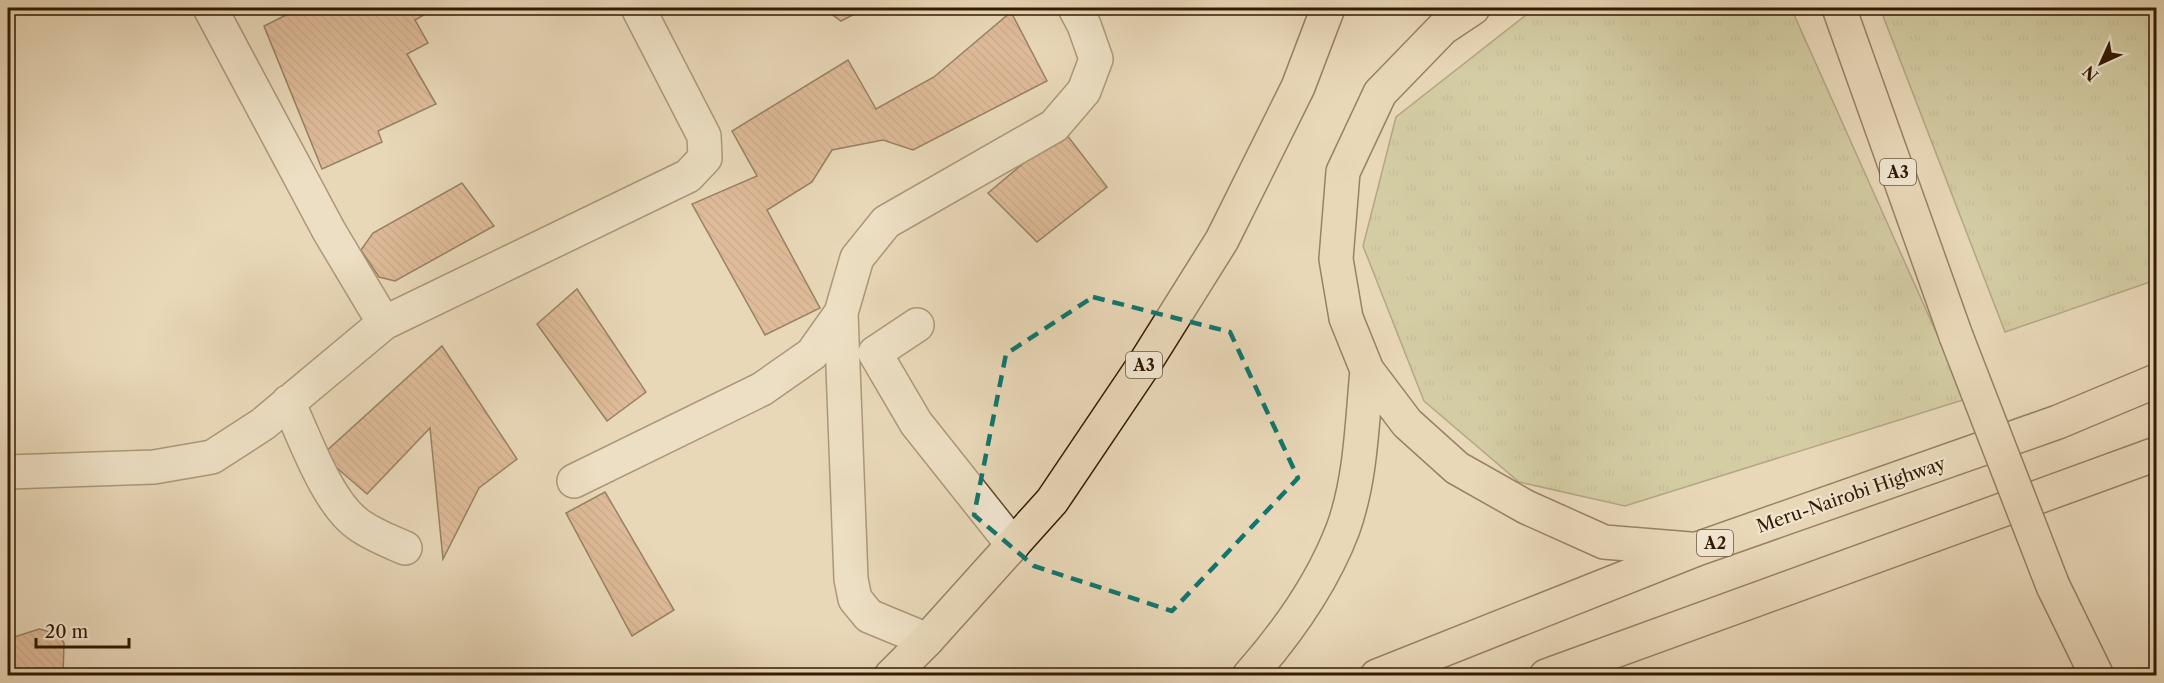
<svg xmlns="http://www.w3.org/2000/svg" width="2164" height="683" font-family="'Libre Caslon Text',serif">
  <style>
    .grass { fill: url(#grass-tufts); stroke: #766c46; stroke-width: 1.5 }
    .building { fill: url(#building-back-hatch); stroke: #321a01; stroke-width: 1.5 }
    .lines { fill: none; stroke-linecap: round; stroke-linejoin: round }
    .minor-casing { stroke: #604a2f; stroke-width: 36 }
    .trunk-casing { stroke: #321a01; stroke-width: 36 }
    .minor { stroke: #f1e6d1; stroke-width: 33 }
    .trunk { stroke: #e9d8b8; stroke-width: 33 }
    .trunk-bridge-casing { stroke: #321a01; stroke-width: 36; stroke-linecap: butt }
    .trunk-bridge { stroke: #e9d8b8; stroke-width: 33 }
    .marked { fill: none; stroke: #0f766e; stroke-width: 4.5; stroke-dasharray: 12 8; stroke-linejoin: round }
    .labels { text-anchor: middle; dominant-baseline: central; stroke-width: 4.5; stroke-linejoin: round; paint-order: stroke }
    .shield { fill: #f1e6d1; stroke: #6b573f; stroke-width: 1.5 }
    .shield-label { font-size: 16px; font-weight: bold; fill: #321a01 }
    .street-label { font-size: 18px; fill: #321a01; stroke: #f1e6d1 }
  </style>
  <defs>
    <pattern id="grass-tufts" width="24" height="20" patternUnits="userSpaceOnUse" patternTransform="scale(1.5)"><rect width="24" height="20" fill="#babe8c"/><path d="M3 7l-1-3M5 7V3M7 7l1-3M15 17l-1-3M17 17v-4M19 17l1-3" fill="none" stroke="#a0a377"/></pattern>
    <pattern id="building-back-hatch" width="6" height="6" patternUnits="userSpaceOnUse" patternTransform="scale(1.5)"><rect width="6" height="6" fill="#d29874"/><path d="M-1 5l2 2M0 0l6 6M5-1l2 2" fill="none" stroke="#ab7b5d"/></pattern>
  </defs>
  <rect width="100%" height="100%" fill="#e9d8b8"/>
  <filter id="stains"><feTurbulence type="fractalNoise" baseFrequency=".00333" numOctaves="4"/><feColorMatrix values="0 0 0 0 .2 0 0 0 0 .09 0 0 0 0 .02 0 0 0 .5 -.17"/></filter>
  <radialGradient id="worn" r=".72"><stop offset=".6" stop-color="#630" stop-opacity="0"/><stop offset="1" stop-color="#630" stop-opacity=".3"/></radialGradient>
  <path class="grass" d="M1535 8H1791L1966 399 1625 506 1519 482 1424 401 1363 246 1396 117Z
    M1880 8H2156V280L2005 332Z"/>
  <path class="building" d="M300 8H436L415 20 428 43 407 54 436 104 378 131 382 142 322 169 264 26Z
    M823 8H866L841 21Z
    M1011 12 1047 81 913 150 883 140 832 150 812 182 767 210 820 308 765 335 692 204 757 176 732 131 848 60 876 109 934 77Z
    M1063 130 1107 187 1037 242 988 193Z
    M462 183 494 226 395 281 379 277 361 250 373 233Z
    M577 289 646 392 607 421 537 324Z
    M442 346 517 459 479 488 443 559 430 428 367 494 322 455Z
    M605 492 674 610 632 636 566 513Z
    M39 629 58 634 64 643 63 676H8V639Z"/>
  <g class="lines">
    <defs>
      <path id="minor" d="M210 8 329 231 384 323 688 176 705 158 704 136 638 8
        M841 313 851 579 855 599 869 616 927 640
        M917 325 875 353 916 423 1013 545
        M288 402C305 438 327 503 359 525 373 535 389 541 405 548
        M8 472 154 467 212 457 263 424 384 323
        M574 481 762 389 812 354 841 313 857 258 886 222 1054 126 1084 91 1096 59 1084 25 1075 8"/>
      <path id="trunk" d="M1473 8 1443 28 1380 93 1343 172 1336 259 1346 318 1367 370 1407 423 1457 468 1526 507 1604 542 1690 549
        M1839 8 1956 336
        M2053 586 2097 676
        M891 676 927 640 1052 501 1145 363 1222 240 1298 87 1328 8
        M1249 676C1288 632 1322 584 1343 529 1361 479 1362 423 1367 370
        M1377 676 1697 549 2058 422 2156 381
        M1546 676 2156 454"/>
    </defs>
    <use href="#minor" class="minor-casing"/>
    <use href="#trunk" class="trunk-casing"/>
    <use href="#minor" class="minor"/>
    <use href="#trunk" class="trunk"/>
    <defs>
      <path id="trunk-bridge" d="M1956 336 2053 586"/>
    </defs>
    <use href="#trunk-bridge" class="trunk-bridge-casing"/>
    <use href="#trunk-bridge" class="trunk-bridge"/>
  </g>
  <path d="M0 0H2164V683H0ZM1093 297 1230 332 1298 478 1172 611 1034 566 974 515 1006 354Z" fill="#e9d8b8" fill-opacity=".55" fill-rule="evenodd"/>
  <path class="marked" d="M1093 297 1230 332 1298 478 1172 611 1034 566 974 515 1006 354Z"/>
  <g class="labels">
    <g class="shield">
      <rect x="1880" y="159" width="36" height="26" rx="4.5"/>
      <rect x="1126" y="352" width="36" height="26" rx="4.5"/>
      <rect x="1697" y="530" width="36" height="26" rx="4.5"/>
    </g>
    <g class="shield-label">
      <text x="1898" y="172">A3</text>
      <text x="1144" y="365">A3</text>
      <text x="1715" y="543">A2</text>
    </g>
    <g class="street-label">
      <text transform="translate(1851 495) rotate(-19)">Meru-Nairobi Highway</text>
    </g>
  </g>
  <rect width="2164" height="683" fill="none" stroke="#e9d8b8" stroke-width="30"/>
  <rect x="9" y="9" width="2146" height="665" fill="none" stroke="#321a01" stroke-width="3"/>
  <rect x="15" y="15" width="2134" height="653" fill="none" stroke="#321a01" stroke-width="1.5"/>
  <g transform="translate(2101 63) rotate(225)" stroke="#f1e6d1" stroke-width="4.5" paint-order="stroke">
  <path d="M0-4.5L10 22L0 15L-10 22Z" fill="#321a01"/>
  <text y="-9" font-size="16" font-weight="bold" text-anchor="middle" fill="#321a01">N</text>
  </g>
  <path d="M36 638v9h93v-9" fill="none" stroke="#321a01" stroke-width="3"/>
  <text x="45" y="638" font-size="18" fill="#321a01" stroke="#f1e6d1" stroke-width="4.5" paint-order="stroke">20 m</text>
  <rect width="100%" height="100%" filter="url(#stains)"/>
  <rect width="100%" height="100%" fill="url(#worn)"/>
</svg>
